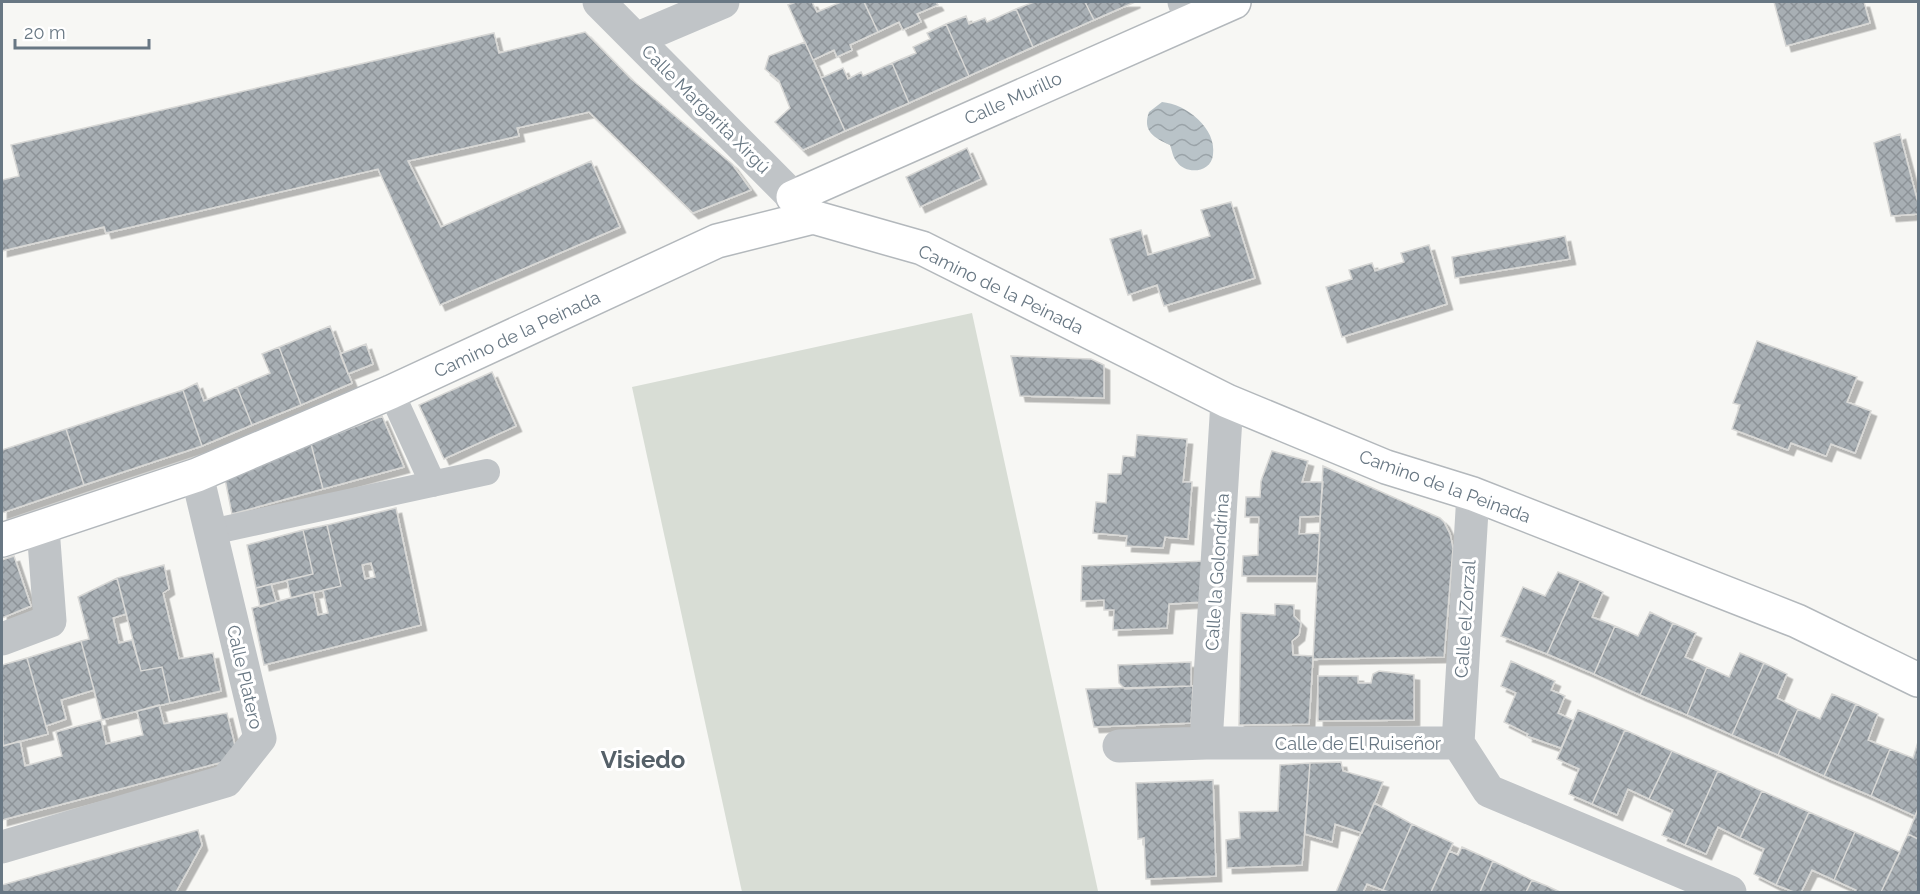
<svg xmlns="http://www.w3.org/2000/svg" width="1920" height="894" font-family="Raleway,sans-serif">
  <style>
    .pitch { fill: #d8ddd5 }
    .water { fill: url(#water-waves) }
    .building { fill: url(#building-cross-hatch); stroke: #d8d8d6; stroke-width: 1.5; fill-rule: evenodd; filter: url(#shadow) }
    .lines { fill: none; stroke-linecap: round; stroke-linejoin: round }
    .secondary-casing { stroke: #b3b8bc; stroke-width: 36 }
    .lane { stroke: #c0c4c7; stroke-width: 26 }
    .street { stroke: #c0c4c7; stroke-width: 33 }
    .secondary { stroke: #fff; stroke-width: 33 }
    .labels { text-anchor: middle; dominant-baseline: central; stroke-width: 6; stroke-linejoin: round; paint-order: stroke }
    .street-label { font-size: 18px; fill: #687783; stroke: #fff }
    .district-label { font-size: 24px; font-weight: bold; fill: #556068; stroke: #fff }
  </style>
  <defs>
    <pattern id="water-waves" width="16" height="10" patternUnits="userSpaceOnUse" patternTransform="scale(1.5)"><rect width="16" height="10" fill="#b9c3c8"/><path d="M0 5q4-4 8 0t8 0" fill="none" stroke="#9aa3a8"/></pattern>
    <pattern id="building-cross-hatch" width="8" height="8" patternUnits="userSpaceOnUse" patternTransform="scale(1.5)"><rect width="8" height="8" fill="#a8afb4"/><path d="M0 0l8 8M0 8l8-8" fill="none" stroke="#8d9398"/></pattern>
    <filter id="shadow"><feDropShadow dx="5.5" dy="5.5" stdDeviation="0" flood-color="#0004"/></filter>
  </defs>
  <rect width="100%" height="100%" fill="#f7f7f4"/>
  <path class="pitch" d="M972 313 1098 891 742 892 632 387Z"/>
  <path class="water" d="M1162 102C1186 104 1217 128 1213 155 1211 173 1186 175 1177 162 1173 158 1172 150 1170 145 1154 138 1142 131 1149 112Z"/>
  <path class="building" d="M796 2H812L817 12 841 2H864L878 32 850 45 852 50 837 57 834 50 813 60 788 5Z
    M864 2H936L938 5 917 14 921 22 903 30 899 22 878 32Z
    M1034 2H1085L1094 20 1033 47 1016 9Z
    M1085 2H1135L1094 20Z
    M1774 2H1864L1870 23 1786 46Z
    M1016 9 1033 47 969 76 946 24 966 16 969 24 985 18 987 22Z
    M946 24 969 76 909 103 892 63 916 53 913 47 930 39 927 33Z
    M585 32 631 79 732 164 751 190 693 213 589 112 517 128 519 136 408 161 441 227 591 161 620 227 440 305 378 169 106 233 104 227 2 251V180L19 176 11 145 494 33 499 53Z
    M805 42 845 131 803 150 775 122 790 108 779 81 765 69 769 56Z
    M892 63 909 103 845 131 821 78 843 68 848 79 861 72 863 76Z
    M1900 134 1918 203V214L1891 216 1874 143Z
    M967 148 981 179 920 207 906 177Z
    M1231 202 1255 278 1164 306 1157 285 1128 295 1110 239 1141 230 1148 255 1210 236 1201 210Z
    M1565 236 1570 259 1455 278 1452 257Z
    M1429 245 1447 304 1342 337 1326 287 1352 279 1349 270 1372 263 1375 271 1404 262 1401 253Z
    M330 326 352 383 301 405 279 347Z
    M1757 341 1857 377 1847 402 1871 411 1855 453 1831 444 1826 456 1791 443 1788 450 1732 429 1740 405 1733 403Z
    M366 344 373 364 348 374 340 354Z
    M279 347 301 405 252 425 237 387 270 373 262 354Z
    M1011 356 1091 359 1104 365V398L1020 396Z
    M492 372 516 426 444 459 419 405Z
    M197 383 204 401 237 387 252 425 202 446 183 390Z
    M183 390 202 446 84 485 66 429Z
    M382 416 404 467 323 489 311 444Z
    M66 429 84 485 2 513V450Z
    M1137 435 1187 439 1183 482H1192L1188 539 1165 537 1163 548 1126 546 1127 536 1093 533 1096 502 1106 503 1108 474H1121L1123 456 1135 457Z
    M311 444 323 489 232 514 225 479Z
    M1272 451 1308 461 1302 482H1323L1320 516 1300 517 1299 534 1320 533 1317 576H1242L1243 556 1258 555V546L1259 517H1245L1246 497H1260L1261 481Z
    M1323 466 1440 518 1444 522 1450 534 1453 548 1444 657 1313 659Z
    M396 508 421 625 264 665 252 608 313 592 318 615 328 613 323 590 341 586 327 525ZM371 563 375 577 365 579 362 565Z
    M327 525 341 586 291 598 287 580 313 574 303 530Z
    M303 530 313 574 256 588 247 545Z
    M14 556 31 606 2 618V560Z
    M1206 561 1203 602 1169 604 1167 628 1113 630 1114 610H1104V600L1081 601 1082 566Z
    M164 565 169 589 163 593 179 659 213 653 221 691 170 703 162 667 141 671 117 578Z
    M1558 572 1580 581 1547 654 1501 636 1523 587 1545 596Z
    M117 578 126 614 113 618 119 643 132 640 141 671 162 667 170 703 102 720 81 641 89 639 78 597Z
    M1580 581 1603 592 1592 617 1615 626 1594 674 1547 654Z
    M271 584 276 602 260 607 256 588Z
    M1275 604 1294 605V616L1301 623 1299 635 1292 641 1293 655 1313 656 1309 724 1239 725 1241 613 1275 615Z
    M1650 612 1673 623 1640 695 1594 674 1615 626 1638 636Z
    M1673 623 1696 633 1685 657 1707 667 1687 715 1640 695Z
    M81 641 94 690 61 700 66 719 46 726 27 658Z
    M1740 653 1764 663 1732 735 1687 715 1707 667 1729 677Z
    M27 658 48 734 3 746 2 665Z
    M1511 661 1555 681 1551 690 1565 696 1558 713 1573 720 1561 748 1527 736 1528 734 1504 722 1516 693 1501 686Z
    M1191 662V686L1125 689 1119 683 1118 665Z
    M1764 663 1787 674 1777 698 1798 709 1778 755 1732 735Z
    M1379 671 1414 675V720L1318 721V676H1358V683H1371L1373 674Z
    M1191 686H1193L1191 723 1094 727 1086 689Z
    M1832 694 1856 704 1824 776 1778 755 1798 709 1820 719Z
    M1856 704 1878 714 1868 740 1890 749 1871 796 1824 776Z
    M159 705 164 724 227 713 238 758 2 820V746L20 741 25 766 62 756 56 732 78 726 101 720 106 744 143 735 137 711Z
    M1578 710 1625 730 1592 804 1569 794 1579 769 1557 759Z
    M1625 730 1672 751 1649 799 1628 789 1617 815 1592 804Z
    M1918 742V809L1915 816 1871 796 1890 749 1913 758Z
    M1672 751 1718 771 1685 845 1662 835 1673 810 1649 799Z
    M1341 762 1343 771 1383 782 1362 833 1335 824 1332 842 1305 834 1310 763Z
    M1310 763 1302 865 1227 868 1226 840 1240 838 1239 812 1278 811 1280 765Z
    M1718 771 1762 791 1740 838 1718 827 1706 854 1685 845Z
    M1213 780 1216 876 1146 879 1144 838 1138 839 1136 783Z
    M1762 791 1809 812 1776 885 1754 874 1764 849 1740 838Z
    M1374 803 1412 824 1383 890 1367 884 1363 892H1336Z
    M1918 809V839L1908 834Z
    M1809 812 1855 832 1834 880 1812 870 1801 892H1794L1776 885Z
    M1412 824 1453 843 1431 892H1388L1383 890Z
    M198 830 202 845 176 892H2V885Z
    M1855 832 1900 852 1881 892H1855L1856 890 1834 880Z
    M1908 834 1918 839V892H1881Z
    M1462 847 1493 861 1480 892H1431L1449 851 1458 855Z
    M1493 861 1532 880 1526 892H1480Z
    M1532 880 1547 886 1560 892H1526Z"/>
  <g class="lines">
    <defs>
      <path id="secondary" d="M793 197 1234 2
        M2 540 197 475 391 392 717 241 813 217 922 248 1227 401 1386 467 1473 494 1797 621 1918 680"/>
    </defs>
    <use href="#secondary" class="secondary-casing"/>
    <path class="lane" d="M391 392 433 484
      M211 532 487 472"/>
    <path class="street" d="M599 2 813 217
      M1184 2 1192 18
      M636 39 723 2
      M2 639 50 621 43 528
      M1206 743 1227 401
      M1458 743 1489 791 1730 892
      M1458 743 1473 494
      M1119 746 1206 743H1458
      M2 847 226 781 260 738 197 475"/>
    <use href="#secondary" class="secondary"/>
  </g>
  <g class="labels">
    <g class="street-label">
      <text transform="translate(1013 98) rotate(-24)">Calle Murillo</text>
      <text transform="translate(706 109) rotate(45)">Calle Margarita Xirgú</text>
      <text transform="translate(1001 289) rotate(26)">Camino de la Peinada</text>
      <text transform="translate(517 334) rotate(-25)">Camino de la Peinada</text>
      <text transform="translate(1445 486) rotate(20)">Camino de la Peinada</text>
      <text transform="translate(1217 572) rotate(-86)">Calle la Golondrina</text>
      <text transform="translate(1465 619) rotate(-86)">Calle el Zorzal</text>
      <text transform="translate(245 677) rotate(77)">Calle Platero</text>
      <text x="1358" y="743">Calle de El Ruiseñor</text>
    </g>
    <g class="district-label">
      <text x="643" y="759">Visiedo</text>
    </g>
  </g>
  <rect width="1920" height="894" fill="none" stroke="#687783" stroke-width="6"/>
  <path d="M15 39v9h134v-9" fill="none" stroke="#687783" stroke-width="3"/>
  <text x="24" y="39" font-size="18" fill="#687783" stroke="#ffffff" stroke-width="4.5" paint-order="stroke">20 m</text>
</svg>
